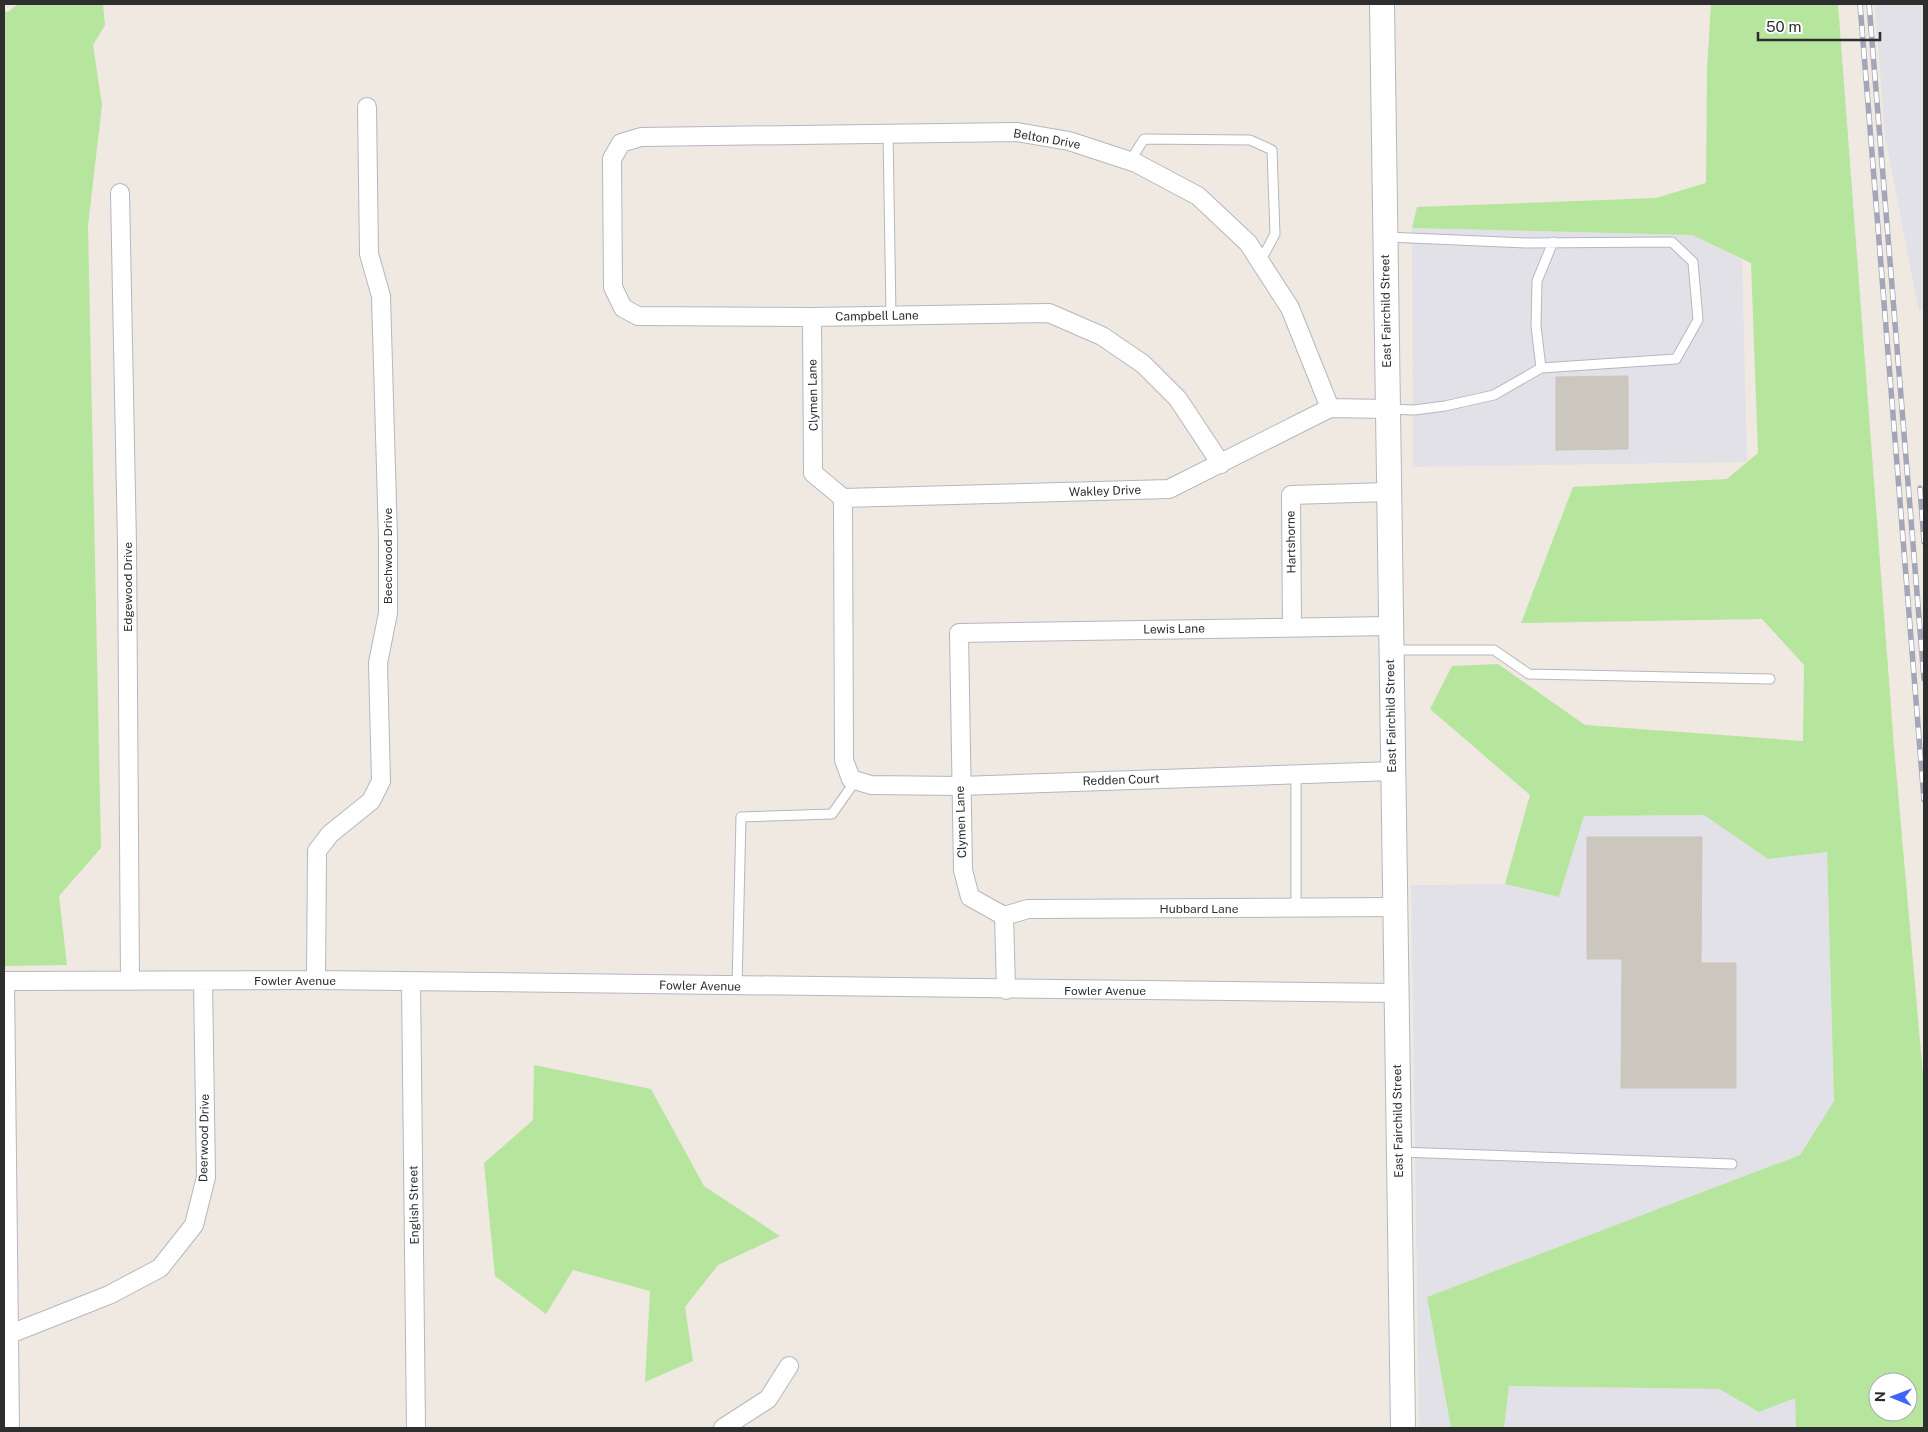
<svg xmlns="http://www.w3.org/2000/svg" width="1928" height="1432" font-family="'Public Sans',sans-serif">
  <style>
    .industrial { fill: #e3e1e8 }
    .green { fill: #b6e59e; fill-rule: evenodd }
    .building { fill: #cbc7bf; stroke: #cbc5ba }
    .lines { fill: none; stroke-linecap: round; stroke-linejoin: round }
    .lane-casing { stroke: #b4b7c1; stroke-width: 11 }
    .street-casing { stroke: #b4b7c1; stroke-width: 20 }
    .secondary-casing { stroke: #b4b7c1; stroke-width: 26 }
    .lane { stroke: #fff; stroke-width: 9 }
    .street { stroke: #fff; stroke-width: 18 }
    .secondary { stroke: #fff; stroke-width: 24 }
    .rail-casing { stroke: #a3a6b8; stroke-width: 5.5 }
    .rail { stroke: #fff; stroke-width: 4; stroke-dasharray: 11; stroke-linecap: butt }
    .labels { text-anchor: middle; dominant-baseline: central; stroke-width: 4; stroke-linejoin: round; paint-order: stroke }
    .street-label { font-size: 12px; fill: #2e2e2e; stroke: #fff }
  </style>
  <rect width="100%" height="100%" fill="#efe9e1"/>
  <path class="industrial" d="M1875 4H1924V310L1919 311 1885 137Z
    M1412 228 1692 235 1742 259 1747 462 1413 467Z
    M1704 815 1768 859 1827 852 1834 1101 1800 1155 1427 1297 1451 1428H1419L1411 885 1505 884 1559 897 1584 816Z
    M1509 1386 1719 1389 1759 1412 1795 1397 1796 1428H1504Z"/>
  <path class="green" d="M18 4H103L105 25 93 45 102 105 88 225 101 848 59 896 67 965 4 966V11L8 12Z
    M1711 4H1838L1894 747 1924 1086V1428H1796L1795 1398 1759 1412 1719 1389 1509 1386 1504 1428H1451L1427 1297 1800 1155 1834 1101 1827 852 1768 859 1704 815 1584 816 1559 897 1505 884 1530 795 1430 709 1452 666 1498 664 1585 725 1803 741 1804 665 1762 619 1521 623 1573 487 1727 479 1758 453 1751 263 1692 235 1412 228 1417 207 1656 198 1706 183 1707 70ZM1878 1382H1908V1412H1878Z
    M534 1065 651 1089 704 1186 780 1236 718 1265 685 1307 693 1361 645 1382 650 1291 573 1270 546 1314 495 1276 484 1163 533 1120Z"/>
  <path class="building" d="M1628 376V449L1556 450V377Z
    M1587 837H1702L1701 963H1736V1088H1621L1622 959H1587Z"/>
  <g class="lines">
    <defs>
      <path id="lane" d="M888 133 891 316
        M1130 161 1144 139 1250 140 1272 150 1275 234 1260 262
        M1387 237 1527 243 1672 242 1693 262 1698 320 1676 359 1541 368 1494 395 1445 406 1414 410 1389 409
        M1541 368 1536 326 1537 281 1553 242
        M1393 650H1494L1529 674 1770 679
        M1296 774V908
        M737 986 741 817 832 814 856 780
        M1399 1152 1732 1164"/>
      <path id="street" d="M120 193 127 544 130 981
        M812 317 813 473 843 498 1169 489 1330 408 1387 409
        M1221 464 1178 399 1143 364 1102 336 1049 313 812 317 638 316 623 308 613 287 612 159 621 143 641 137 1017 132 1069 141 1136 163 1198 196 1248 243 1290 308 1330 408
        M843 498 844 760 851 779 871 785 960 786 1393 771
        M1292 627 1291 495 1388 492
        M1004 916 1028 909 1396 907
        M316 980 317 851 330 834 371 801 381 781 378 663 388 613V538L381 296 369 254 367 107
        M4 981 316 980 1396 993
        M5 981 10 1428
        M411 982 416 1428
        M1006 990 1004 916 970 897 963 870 959 633 1390 626
        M10 1334 109 1295 160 1268 194 1225 206 1177 203 981
        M723 1428 768 1399 789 1366"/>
      <path id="secondary" d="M1382 4 1403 1428"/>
    </defs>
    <use href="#lane" class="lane-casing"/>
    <use href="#street" class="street-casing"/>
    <use href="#secondary" class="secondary-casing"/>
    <use href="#lane" class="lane"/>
    <use href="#street" class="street"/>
    <use href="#secondary" class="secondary"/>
    <defs>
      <path id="rail" d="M1860 4 1924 800
        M1869 4 1924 679
        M1920 488 1924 542"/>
    </defs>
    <use href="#rail" class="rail-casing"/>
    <use href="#rail" class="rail"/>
  </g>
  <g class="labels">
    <g class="street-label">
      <text transform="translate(1047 139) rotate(10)">Belton Drive</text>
      <text transform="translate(1386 311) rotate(-91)">East Fairchild Street</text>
      <text transform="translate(877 316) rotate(-1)">Campbell Lane</text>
      <text transform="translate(813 395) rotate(-91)">Clymen Lane</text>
      <text transform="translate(1105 491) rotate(-2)">Wakley Drive</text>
      <text transform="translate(1291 542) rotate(-91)">Hartshorne</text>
      <text transform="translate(388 556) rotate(-90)">Beechwood Drive</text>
      <text transform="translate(128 587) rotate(-90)">Edgewood Drive</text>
      <text transform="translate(1174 629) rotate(-1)">Lewis Lane</text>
      <text transform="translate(1391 716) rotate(-91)">East Fairchild Street</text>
      <text transform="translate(1121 780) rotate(-2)">Redden Court</text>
      <text transform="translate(961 822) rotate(-92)">Clymen Lane</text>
      <text x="1199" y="909">Hubbard Lane</text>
      <text x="295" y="981">Fowler Avenue</text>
      <text transform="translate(700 986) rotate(1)">Fowler Avenue</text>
      <text x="1105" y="991">Fowler Avenue</text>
      <text transform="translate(1398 1121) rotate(-91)">East Fairchild Street</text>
      <text transform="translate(204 1138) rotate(-89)">Deerwood Drive</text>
      <text transform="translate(414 1205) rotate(-91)">English Street</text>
    </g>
  </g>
  <rect width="1928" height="1432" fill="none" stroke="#2e2e2e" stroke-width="10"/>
  <g transform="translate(1893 1397) rotate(271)"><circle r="24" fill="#ffffff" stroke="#ababab"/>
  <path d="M0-4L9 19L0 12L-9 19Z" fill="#4264fb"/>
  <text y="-8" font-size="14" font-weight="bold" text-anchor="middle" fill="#2e2e2e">N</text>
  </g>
  <path d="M1758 32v8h122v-8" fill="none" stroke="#2e2e2e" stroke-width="2.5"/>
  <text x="1766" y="32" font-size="15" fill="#2e2e2e" stroke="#ffffff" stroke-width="4" paint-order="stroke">50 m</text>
</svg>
